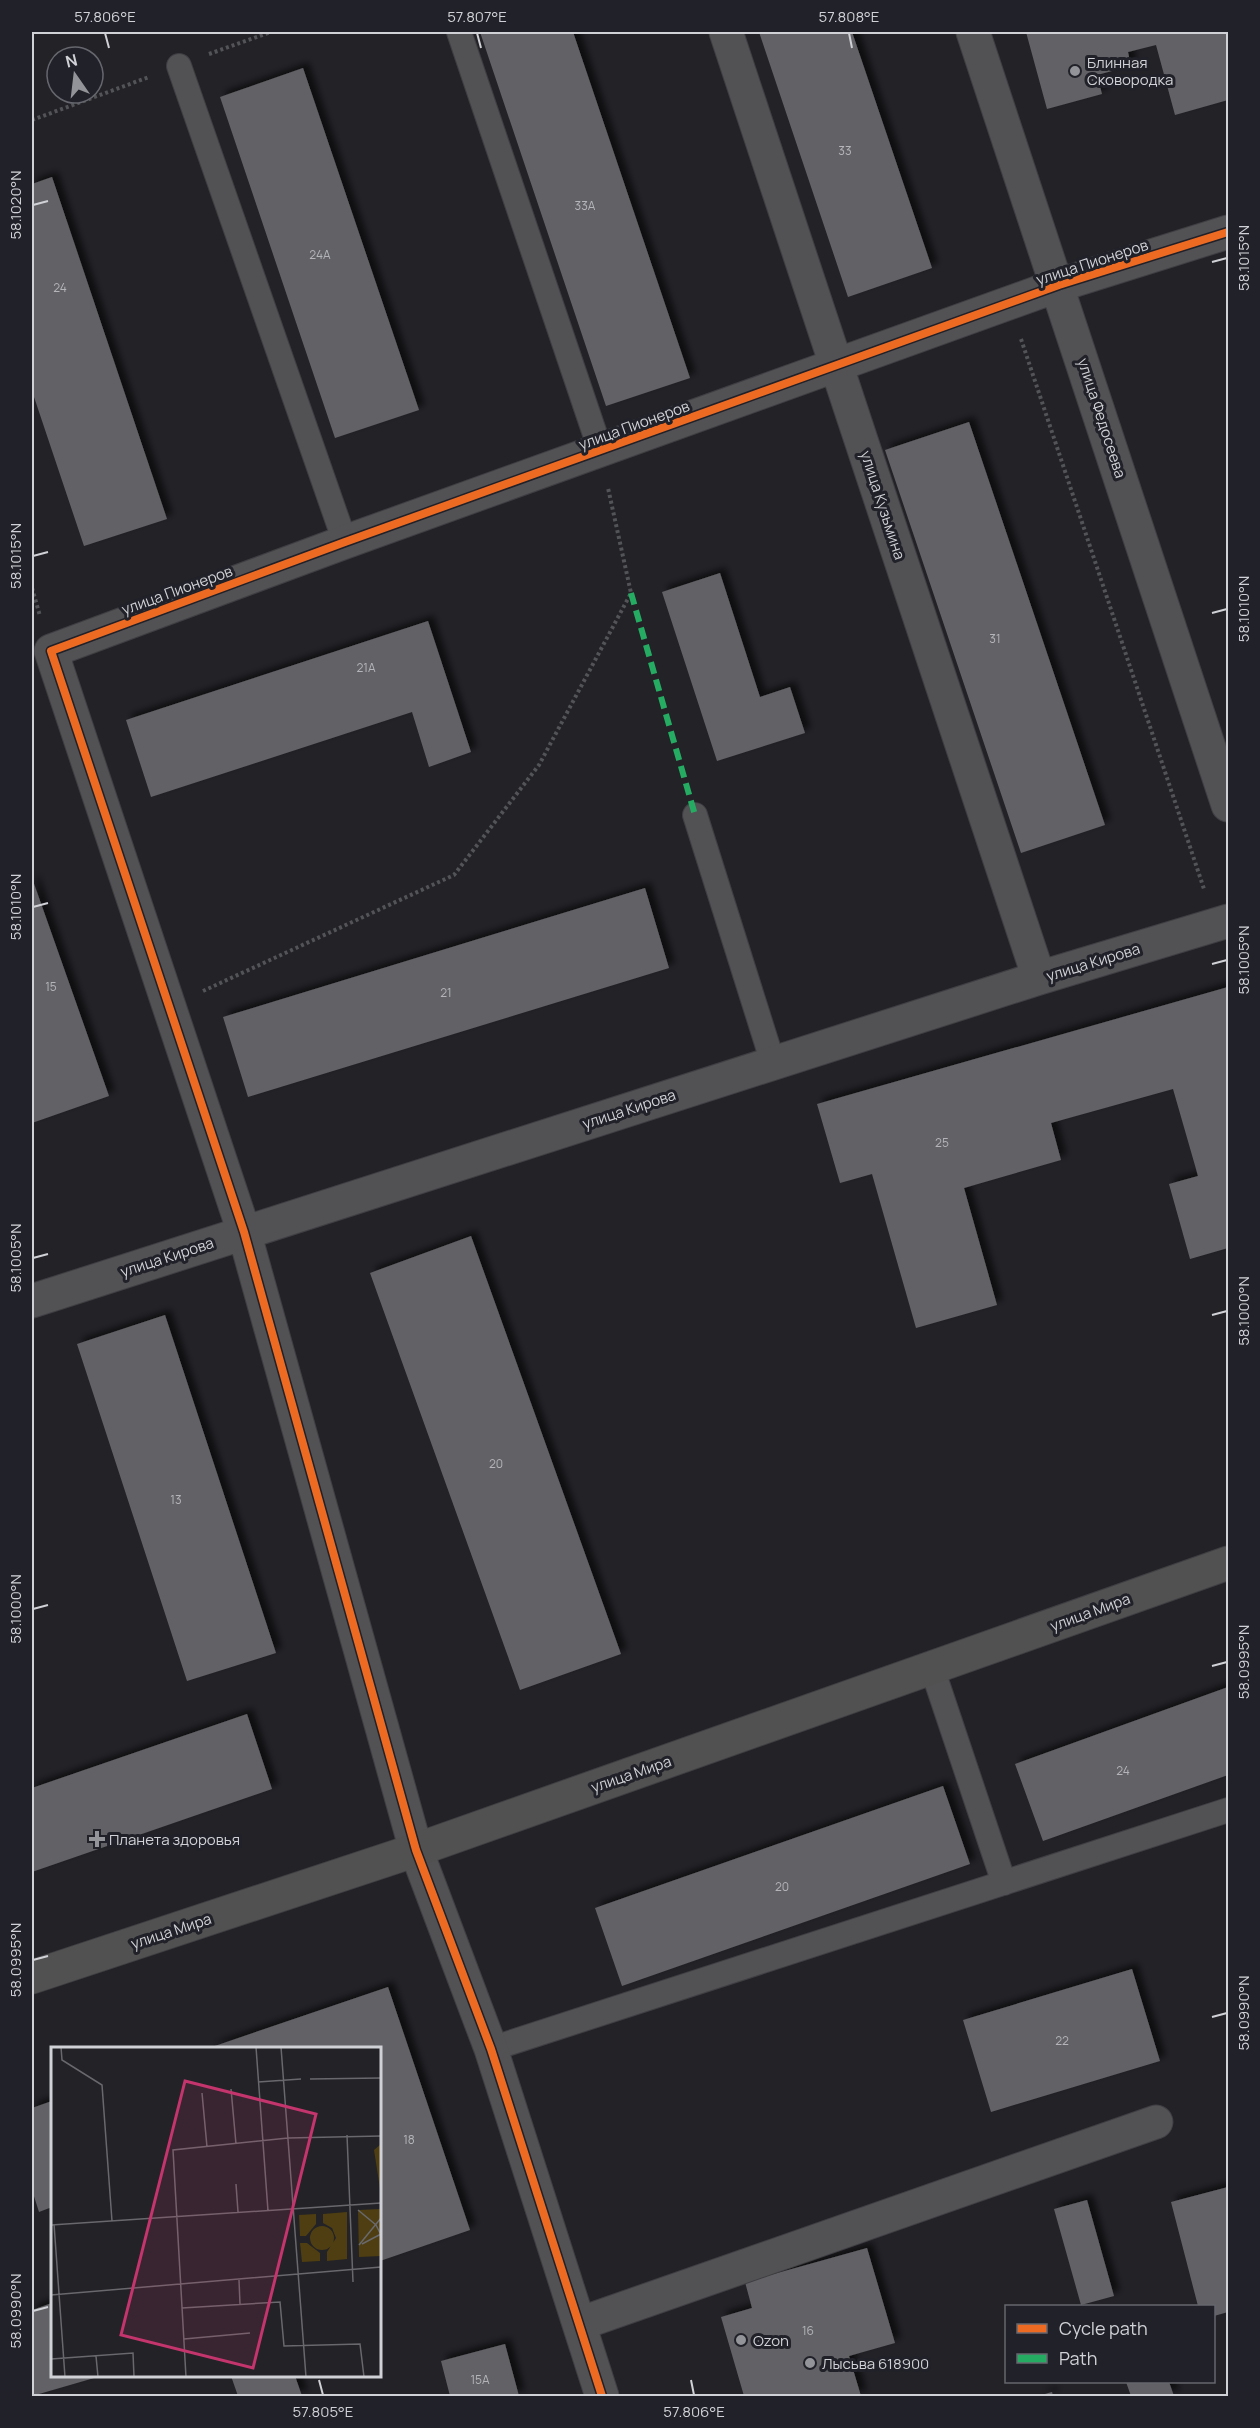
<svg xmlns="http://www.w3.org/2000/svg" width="1260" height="2428" font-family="Manrope,sans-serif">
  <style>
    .building { fill: #626266; filter: url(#shadow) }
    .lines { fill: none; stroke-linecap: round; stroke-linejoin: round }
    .lane-casing { stroke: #3f3f43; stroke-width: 26 }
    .street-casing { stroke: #3f3f43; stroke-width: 35 }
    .secondary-casing { stroke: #3f3f43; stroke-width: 35 }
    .path { stroke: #535457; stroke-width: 4; stroke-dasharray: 3 3; stroke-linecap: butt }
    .lane { stroke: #525255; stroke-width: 24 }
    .street { stroke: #525255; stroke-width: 33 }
    .secondary { stroke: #525151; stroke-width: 33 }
    .quiet { stroke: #26ab63; stroke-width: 6; stroke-dasharray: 12 6; stroke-linecap: butt }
    .cycleway-casing { stroke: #202129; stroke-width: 11 }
    .cycleway { stroke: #ed6a23; stroke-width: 8 }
    .ticks { fill: none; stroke: #d0d1d6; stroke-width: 2 }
    .poi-dot { fill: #939499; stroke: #202129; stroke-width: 2 }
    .labels { text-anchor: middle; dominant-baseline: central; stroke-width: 6; stroke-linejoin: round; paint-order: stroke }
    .number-label { font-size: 12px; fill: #b4b5ba }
    .poi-label { font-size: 15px; fill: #d0d1d6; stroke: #202129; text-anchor: start }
    .street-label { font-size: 15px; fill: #d0d1d6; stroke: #202129 }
    .inset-road { fill: none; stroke: #68686d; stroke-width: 1.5 }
    .view { fill: #c4346d; fill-opacity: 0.15; stroke: #c4346d; stroke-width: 3 }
    .inset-edge { fill: none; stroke: #d0d1d6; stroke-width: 3 }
    .neatline { fill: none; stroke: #d0d1d6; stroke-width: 2 }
    .ticks-label { font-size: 15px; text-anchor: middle; fill: #d0d1d6 }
  </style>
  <defs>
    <filter id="shadow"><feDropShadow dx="5.5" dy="-5.5" stdDeviation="3" flood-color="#0009"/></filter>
  </defs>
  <rect width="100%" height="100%" fill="#222227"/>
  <path class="building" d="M480 32H573L690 378 606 406Z
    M759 32H852L932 268 848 297Z
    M1026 32H1228V100L1175 115 1156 45 1128 52 1131 66 1097 75 1102 94 1047 109Z
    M303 68 419 410 335 438 220 97Z
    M52 177 167 519 84 546 32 391V184Z
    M969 422 1105 825 1021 853 885 450Z
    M720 573 760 697 790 687 805 733 717 761 662 592Z
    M428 621 471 752 429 767 412 712 151 797 126 720Z
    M32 878 109 1096 32 1123Z
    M645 888 669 968 248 1097 223 1017Z
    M1228 987V1248L1190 1259 1169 1184 1198 1176 1173 1089 1051 1123 1061 1160 964 1188 997 1305 916 1328 872 1174 840 1183 817 1104Z
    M471 1236 621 1654 520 1690 370 1273Z
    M165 1315 276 1653 187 1681 77 1344Z
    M1228 1687V1775L1043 1841 1015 1764Z
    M247 1714 272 1789 32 1872V1788Z
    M943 1786 970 1864 622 1986 595 1908Z
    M1132 1969 1160 2061 991 2112 963 2020Z
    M388 1987 470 2230 380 2261V2048H209Z
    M52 2101V2207L39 2212 32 2190V2108Z
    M1228 2187V2312L1214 2316V2306H1198L1171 2202Z
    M1087 2200 1114 2296 1081 2305 1054 2209Z
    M867 2248 895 2343 849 2356 861 2396H744L721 2317 752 2308 745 2282Z
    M52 2303V2376H101L32 2396V2310Z
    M505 2344 519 2396H450L441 2361Z
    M231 2376H295L302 2396H238Z
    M1126 2382H1169L1174 2396H1131Z
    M1052 2392 1053 2396H1038Z"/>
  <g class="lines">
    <defs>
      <path id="lane" d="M459 32 601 452
        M179 66 345 542
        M695 815 773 1063
        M932 1668 1004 1883
        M491 2049 1228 1810"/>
      <path id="street" d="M726 32 1039 978
        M973 32 1228 805
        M32 1301 1039 978 1228 921
        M579 2324 1156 2122
        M602 2396 491 2049 416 1850 244 1232 51 651 345 542 1059 285 1228 232"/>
      <path id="secondary" d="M32 1977 416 1850 1228 1563"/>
    </defs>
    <use href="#lane" class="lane-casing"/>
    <use href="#street" class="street-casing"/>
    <use href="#secondary" class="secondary-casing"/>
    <path class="path" d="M209 54 271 32
      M32 120 149 77
      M1021 339 1204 889
      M32 588 40 616
      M203 991 454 875 539 765 631 593 608 488"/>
    <use href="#lane" class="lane"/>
    <use href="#street" class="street"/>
    <use href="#secondary" class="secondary"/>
    <path class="quiet" d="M631 593 695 815"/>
    <defs>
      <path id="cycleway" d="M602 2396 491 2049 416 1850 244 1232 51 651 345 542 1059 285 1228 232"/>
    </defs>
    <use href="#cycleway" class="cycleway-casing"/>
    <use href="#cycleway" class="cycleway"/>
  </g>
  <path class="ticks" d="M105 33 109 48M477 33 481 48M849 33 852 48M33 205 48 201M1212 262 1227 258M33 556 48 552M1212 613 1227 609M33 907 48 903M1212 964 1227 960M33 1258 48 1254M1212 1315 1227 1311M33 1609 48 1605M1212 1666 1227 1662M33 1960 48 1956M1212 2017 1227 2013M33 2311 48 2307M319 2380 323 2395M691 2380 694 2395"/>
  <g class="poi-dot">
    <circle cx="1075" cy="71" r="6"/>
    <path d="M94 1830h6v6h6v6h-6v6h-6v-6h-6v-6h6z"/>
    <circle cx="741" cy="2340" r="6"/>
    <circle cx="810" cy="2363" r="6"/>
  </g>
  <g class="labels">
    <g class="number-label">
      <text x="845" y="150">33</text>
      <text x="585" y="205">33А</text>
      <text x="320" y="254">24А</text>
      <text x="60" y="287">24</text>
      <text x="995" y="638">31</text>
      <text x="366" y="667">21А</text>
      <text x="51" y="986">15</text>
      <text x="446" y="992">21</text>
      <text x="942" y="1142">25</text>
      <text x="496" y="1463">20</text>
      <text x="176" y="1499">13</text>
      <text x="1123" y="1770">24</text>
      <text x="782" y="1886">20</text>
      <text x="1062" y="2040">22</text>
      <text x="409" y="2139">18</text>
      <text x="808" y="2330">16</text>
      <text x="480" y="2379">15А</text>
    </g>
    <g class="poi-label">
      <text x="1087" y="62">Блинная<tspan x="1087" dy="17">Сковородка</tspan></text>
      <text x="109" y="1839">Планета здоровья</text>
      <text x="753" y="2340">Ozon</text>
      <text x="822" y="2363">Лысьва 618900</text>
    </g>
    <g class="street-label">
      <text transform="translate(1092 262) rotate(-18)">улица Пионеров</text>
      <text transform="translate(1102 418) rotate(72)">улица Федосеева</text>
      <text transform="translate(634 425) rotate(-20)">улица Пионеров</text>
      <text transform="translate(883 505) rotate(72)">улица Кузьмина</text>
      <text transform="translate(177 590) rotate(-20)">улица Пионеров</text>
      <text transform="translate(1093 962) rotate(-17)">улица Кирова</text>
      <text transform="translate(629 1109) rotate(-18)">улица Кирова</text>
      <text transform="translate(167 1257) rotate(-18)">улица Кирова</text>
      <text transform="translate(1090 1612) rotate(-20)">улица Мира</text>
      <text transform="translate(631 1774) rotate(-19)">улица Мира</text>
      <text transform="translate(171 1931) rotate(-18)">улица Мира</text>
    </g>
  </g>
  <g transform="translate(51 2047)">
    <rect width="330" height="330" fill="#222227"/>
    <path d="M330 97V148L323 103ZM330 162V209L308 210 307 163ZM296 165V212L276 214V205L285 191 281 181 272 176V167ZM265 167V177L255 189H249L248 168ZM259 191a12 12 0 1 1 24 0a12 12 0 1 1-24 0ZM249 196H256L269 206V214L251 215Z" fill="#4e3e11"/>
    <path class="inset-road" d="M10 0 11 13 51 38 61 174M205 0 217 164M230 0 255 330M259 32 330 31M207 35 250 32M180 42 185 97M151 46 156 100M296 88 302 235M185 137 187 165M307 163 325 178 330 188M3 177 14 330M0 178 330 156M311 197 330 187M308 198 330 171M188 233 189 257M0 248 330 220M131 261 229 255 233 299 309 297 313 330M133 292 199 286M45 309 47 330M0 312 82 306 83 330M135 330 122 103 237 91 330 89"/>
    <path class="view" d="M134 34 265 67 202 321 70 288Z"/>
    <rect width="330" height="330" class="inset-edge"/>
  </g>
  <rect width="1260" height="2428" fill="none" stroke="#202129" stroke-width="66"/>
  <rect x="1005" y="2305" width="210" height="78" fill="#202129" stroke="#66676e" stroke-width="1.5"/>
  <rect x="1017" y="2324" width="30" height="9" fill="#ed6a23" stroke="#66676e" stroke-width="1.5"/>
  <text x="1059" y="2335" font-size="18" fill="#d0d1d6">Cycle path</text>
  <rect x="1017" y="2354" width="30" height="9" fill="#26ab63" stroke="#66676e" stroke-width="1.5"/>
  <text x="1059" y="2365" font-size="18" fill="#d0d1d6">Path</text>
  <g transform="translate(75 75) rotate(346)"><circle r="28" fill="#202129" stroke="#66676e" stroke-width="1.5"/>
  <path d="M0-4.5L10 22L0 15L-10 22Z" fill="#939499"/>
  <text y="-9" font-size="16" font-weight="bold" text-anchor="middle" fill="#d0d1d6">N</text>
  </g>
  <rect x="33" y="33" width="1194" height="2362" class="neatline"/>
  <g class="ticks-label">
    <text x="105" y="22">57.806°E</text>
    <text x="477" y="22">57.807°E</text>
    <text x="849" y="22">57.808°E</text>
    <text transform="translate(16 205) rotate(-90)" y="5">58.1020°N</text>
    <text transform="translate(1244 258) rotate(-90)" y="5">58.1015°N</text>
    <text transform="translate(16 556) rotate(-90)" y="5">58.1015°N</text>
    <text transform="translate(1244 609) rotate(-90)" y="5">58.1010°N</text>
    <text transform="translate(16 907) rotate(-90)" y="5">58.1010°N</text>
    <text transform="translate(1244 960) rotate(-90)" y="5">58.1005°N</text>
    <text transform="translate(16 1258) rotate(-90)" y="5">58.1005°N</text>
    <text transform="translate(1244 1311) rotate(-90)" y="5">58.1000°N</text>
    <text transform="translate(16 1609) rotate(-90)" y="5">58.1000°N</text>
    <text transform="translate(1244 1662) rotate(-90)" y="5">58.0995°N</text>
    <text transform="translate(16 1960) rotate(-90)" y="5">58.0995°N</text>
    <text transform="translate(1244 2013) rotate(-90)" y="5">58.0990°N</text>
    <text transform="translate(16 2311) rotate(-90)" y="5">58.0990°N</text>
    <text x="323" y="2417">57.805°E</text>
    <text x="694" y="2417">57.806°E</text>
  </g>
</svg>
